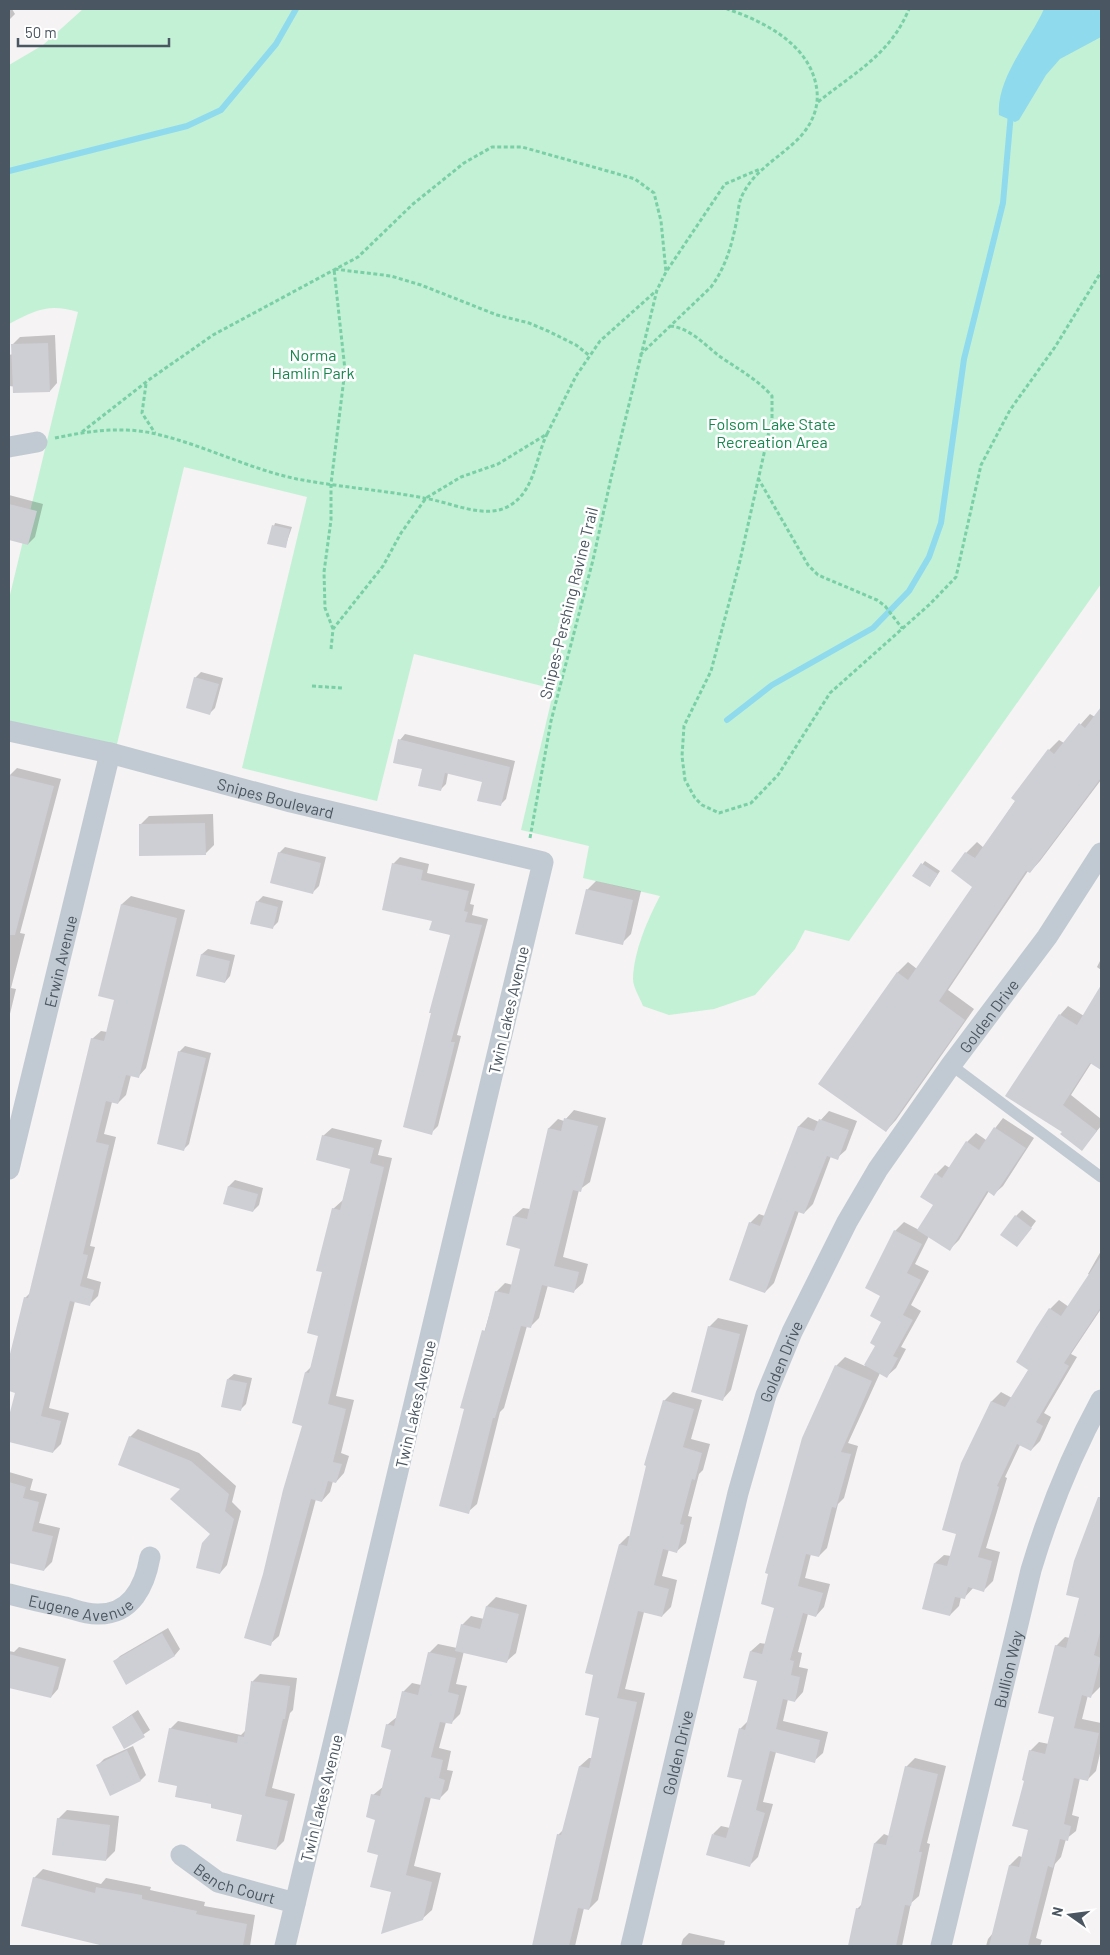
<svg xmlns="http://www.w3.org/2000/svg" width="1110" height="1955" font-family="Barlow,sans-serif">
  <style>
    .green { fill: #c3f1d5 }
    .water { fill: #90daee }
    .shadow { fill: #0003 }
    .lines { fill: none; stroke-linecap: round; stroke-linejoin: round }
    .stream { stroke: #90daee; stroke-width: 6 }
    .building { fill: #cdcfd5 }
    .path { stroke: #7ad0a6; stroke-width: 3; stroke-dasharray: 4 2.5; stroke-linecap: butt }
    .service { stroke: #c1cad2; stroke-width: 11 }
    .minor { stroke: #c1cad2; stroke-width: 21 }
    .labels { text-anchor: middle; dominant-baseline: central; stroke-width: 5; stroke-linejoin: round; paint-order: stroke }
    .park-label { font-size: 16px; fill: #17864f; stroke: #fff }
    .street-label { font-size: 16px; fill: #4a5661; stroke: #fff }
  </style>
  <rect width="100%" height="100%" fill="#f5f3f3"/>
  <path class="green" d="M83 9H1101V584L849 941 805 930 795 949 755 995 714 1009 669 1015 643 1006C640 998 633 987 633 979 634 951 647 921 660 896L583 878 589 846 521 830 554 689 414 654 377 801 242 768 307 497 184 467 116 748 9 722V599L78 312C49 303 35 310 9 324V65L43 45Z"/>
  <path class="water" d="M1044 9H1101V37L1060 59 1046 75 1019 120 1015 122 999 115C996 79 1029 42 1044 9Z"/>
  <path class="shadow" d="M9 9H12L15 14 9 20Z
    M55 335 57 383 50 391 9 386V355L13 354 12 345 20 337Z
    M9 495 43 504 35 537 28 544 9 539Z
    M275 523 292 527 285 547 268 543Z
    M201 672 223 678 215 708 210 713 195 678Z
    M1101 709V780L1040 861 1030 872 1028 871 948 990 974 1009 896 1120 886 1131 819 1084 898 972 908 962 917 969 974 886 953 871 966 853 977 842 984 848 1049 750 1059 740 1064 743 1090 714 1095 717Z
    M405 734 515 761 506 799 500 805 483 781 448 773 446 784 440 790 400 740Z
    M17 768 61 779 20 933 25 934 11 988 16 989 9 1018V776Z
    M213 814 214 845 205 854 140 825 149 816Z
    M285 847 326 857 319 886 313 892 279 853Z
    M400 857 429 864 427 873 475 884 470 904 474 905 472 915 488 919 457 1035 461 1036 438 1126 431 1133 451 934 433 920 393 864Z
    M925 861 940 871 932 883 914 875Z
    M596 881 641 891 631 934 622 943 587 890Z
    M131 896 185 910 146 1068 138 1077 131 1075 126 1095 118 1103 112 1102 104 1134 116 1137 90 1246 95 1247 87 1278 101 1282 98 1296 90 1304 75 1301 49 1408 69 1413 61 1444 53 1452 9 1441V1422L16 1392 9 1390V1361L25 1298 30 1293 92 1039 101 1031 107 1032 116 999 122 904Z
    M263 896 283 901 278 922 272 928 257 902Z
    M208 949 235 955 230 976 225 982 197 975 202 954Z
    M1101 959V970L1097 967Z
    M1101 987V1060L1096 1065 1092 1062 1071 1095 1101 1119V1126L1082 1149 1062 1134 1060 1015 1068 1006 1084 1016Z
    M185 1046 211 1053 189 1144 183 1150 179 1052Z
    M574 1110 606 1118 590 1182 579 1190 563 1257 588 1264 583 1283 574 1291 548 1285 539 1318 530 1327 527 1326 504 1408 500 1412 477 1504 468 1512 465 1408H462L496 1292 505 1283 513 1285 522 1248 514 1216 523 1208 530 1209 549 1128 558 1119 564 1121Z
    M829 1111 857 1121 846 1150 837 1158 831 1156 813 1204 804 1213 799 1211 774 1283 765 1292 750 1223 759 1214 765 1216 799 1126 808 1117 819 1122Z
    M1003 1118 1034 1138 1003 1186 994 1194 989 1191 959 1240 950 1249 929 1236 915 1264 929 1271 911 1305 921 1311 901 1347 906 1349 896 1368 887 1376 880 1373 848 1443 858 1446 844 1498 838 1504 827 1548 819 1556 811 1554 805 1578 830 1584 824 1607 816 1616 808 1614 798 1652 802 1653 799 1667 808 1669 803 1692 795 1701 788 1699 783 1721 828 1732 823 1753 814 1761 776 1752 763 1802 773 1804 758 1857 749 1866 713 1834 721 1826 730 1828 743 1779 740 1729 749 1720 758 1680 751 1651 760 1643 766 1644 836 1366 845 1357 865 1366 876 1346 883 1322 882 1295 895 1231 904 1222 919 1230 935 1205 936 1174 945 1165 950 1168 967 1142 976 1133 986 1140Z
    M332 1128 382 1140 378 1155 392 1158 336 1396 354 1400 341 1453 349 1456 344 1473 336 1482 333 1481 330 1492 322 1501 316 1499 279 1636 270 1644 265 1575 304 1425 294 1422 306 1372 311 1367 319 1335 323 1271 333 1209 343 1200 351 1168 323 1136Z
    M235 1180 263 1188 259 1205 253 1211 224 1203 229 1186Z
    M1022 1210 1036 1221 1022 1240 1016 1216Z
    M1101 1251V1309L1071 1354 1077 1357 1044 1413 1051 1417 1040 1441 1031 1450 1020 1445 1005 1477 1007 1478 986 1548 1000 1552 993 1581 984 1590 974 1587 964 1598 961 1597 959 1606 950 1615 935 1563 944 1555 951 1556 957 1533 962 1464 992 1401 1001 1392 1012 1398 1029 1369 1017 1362 1050 1309 1059 1300 1069 1307 1090 1275 1088 1274Z
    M718 1318 748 1325 731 1390 723 1399 709 1327Z
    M234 1374 252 1378 246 1404 240 1410 228 1379Z
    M673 1392 702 1400 691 1439 710 1444 703 1470 699 1474 688 1516 692 1517 686 1543 677 1551 669 1549 662 1576 677 1580 671 1607 662 1616 644 1612 625 1689 645 1693 598 1900 589 1909 584 1908 575 1946H534L558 1835 565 1828 580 1766 589 1758H592L601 1717 620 1544 628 1536H631L664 1401Z
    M138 1429 199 1453 236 1486 232 1502 241 1511 227 1565 220 1573 212 1534 182 1488 130 1437Z
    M9 1472 33 1479 30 1490 47 1494 39 1523 60 1528 52 1562 44 1570 9 1561Z
    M1101 1494V1682L1100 1687 1091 1696 1088 1695 1082 1719 1101 1723V1749L1096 1771 1087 1780 1080 1778 1072 1815 1079 1817 1076 1831 1066 1839 1061 1857 1055 1864 1036 1938 1042 1940 1040 1946H986L988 1939 993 1933 1010 1865 1019 1856 1022 1857 1030 1829 1026 1780 1030 1751 1039 1742 1049 1744 1056 1716V1646L1065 1637 1070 1638 1081 1598 1090 1526Z
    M496 1597 527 1605 516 1653 507 1661 464 1651 456 1684 467 1686 460 1714 451 1723 446 1722 439 1748 451 1751 447 1770 453 1771 448 1790 439 1799 431 1797 414 1866 441 1873 432 1910 422 1919 392 1891 379 1854 373 1795 384 1786 393 1749 387 1725 398 1716 403 1692 412 1683 421 1685 429 1653 438 1644 457 1648 462 1625 471 1616 484 1619 487 1606Z
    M168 1628 180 1649 175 1655 126 1683 114 1662 120 1656Z
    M19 1647 66 1659 58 1689 51 1697 9 1686V1651L14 1652Z
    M260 1674 297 1678 293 1710 290 1713 272 1788 295 1794 284 1841 276 1849 243 1814 213 1803 178 1785 170 1729 178 1721 241 1735 246 1730 253 1681Z
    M138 1710 150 1730 125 1747 113 1727Z
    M133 1746 146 1775 141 1780 98 1765 104 1759Z
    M915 1758 946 1766 927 1843 930 1844 919 1896 911 1903 902 1946H849L857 1909 863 1903 875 1843 884 1834 889 1836 906 1767Z
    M67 1810 119 1816 115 1851 106 1860 58 1819Z
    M43 1869 101 1884 106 1878 151 1887 150 1890 205 1902 204 1906 255 1915 250 1946H116L22 1925 34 1878Z
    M689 1933 725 1941 724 1946H681L683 1939Z"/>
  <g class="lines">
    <path class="stream" d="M9 171 187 126 221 110 276 44 296 9
      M727 720 772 685 873 628 909 591 929 557 941 523 964 359 1003 203 1011 113"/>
  </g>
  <path class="building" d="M48 343 50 392 13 393 11 344Z
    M9 504 37 511 28 545 9 540Z
    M272 525 290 529 286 548 267 544Z
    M194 677 219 684 210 715 186 708Z
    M1101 707V778L1030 873 1026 871 939 1001 965 1020 886 1132 818 1084 897 972 908 980 972 887 951 871 965 852 975 858 1015 801 1011 798 1048 749 1054 754 1079 723 1085 728Z
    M398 739 510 767 501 806 477 801 482 782 445 773 441 791 418 786 422 769 393 763Z
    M9 775 54 786 15 935H9Z
    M205 823 206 855 139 856V824Z
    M278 852 321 863 313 894 270 883Z
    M392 863 423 870 421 880 469 891 464 911 468 912 465 922 482 925 451 1042H455L432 1135 403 1127 431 1013H429L450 935 429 930 432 921 382 910Z
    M921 863 938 874 930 887 912 876Z
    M586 889 633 900 623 945 575 934Z
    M256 901 278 907 273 929 250 924Z
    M121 904 177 918 139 1078 126 1075 118 1104 106 1101 96 1142 109 1145 83 1254 88 1255 80 1286 94 1290 90 1306 70 1301 54 1364 41 1416 61 1421 53 1453 9 1442V1416L15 1393 9 1391V1358L24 1297 28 1298 91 1038 104 1041 114 1000 98 996Z
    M201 954 230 961 225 983 196 976Z
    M1101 985V1070L1090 1063 1063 1105 1097 1131 1082 1151 1060 1134 1062 1132 1005 1096 1059 1014 1077 1025Z
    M178 1051 206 1058 184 1151 157 1144Z
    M564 1118 598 1126 581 1192 573 1190 554 1266 579 1272 574 1293 542 1285 531 1328 521 1326 495 1418H493L469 1514 439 1506 464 1409 460 1408 482 1330 485 1331 495 1291 509 1294 520 1249 506 1245 513 1216 527 1219 548 1128 561 1131Z
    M819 1119 849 1130 838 1160 827 1156 804 1214 795 1211 765 1293 729 1280 749 1222 760 1226 798 1126 814 1131Z
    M994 1127 1026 1148 994 1196 987 1191 950 1251 917 1230 933 1205 920 1197 935 1173 942 1178 966 1141 979 1150Z
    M322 1135 374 1148 370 1163 384 1167 328 1404 346 1409 333 1462 342 1464 336 1483 328 1481 322 1502 311 1499 271 1646 244 1638 263 1574 283 1490 302 1426 292 1423 305 1372 309 1373 318 1336 307 1333 322 1272 316 1271 332 1208 340 1210 350 1169 316 1160Z
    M228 1186 258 1194 253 1212 223 1204Z
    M1015 1215 1032 1228 1017 1247 1000 1235Z
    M894 1230 922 1244 907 1273 921 1280 903 1315 913 1320 893 1356 898 1358 887 1378 864 1365 875 1346 870 1343 881 1322 870 1316 880 1296 865 1288Z
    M1101 1256V1307L1064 1363 1069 1366 1036 1422 1043 1426 1031 1451 1017 1444 997 1486 999 1487 978 1557 992 1561 984 1592 968 1587 965 1599 955 1597 950 1616 922 1609 934 1563 947 1566 956 1534 942 1530 961 1463 991 1401 1005 1407 1028 1370 1016 1362 1036 1328 1049 1308 1061 1316Z
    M708 1326 740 1334 723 1401 691 1392Z
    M835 1365 872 1381 841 1452 851 1454 836 1508 832 1507 819 1557 806 1554 798 1586 823 1593 816 1617 803 1613 790 1660 794 1661 791 1675 800 1677 795 1702 783 1699 776 1729 820 1740 815 1763 770 1751 756 1810 765 1813 750 1867 706 1855 712 1834 726 1838 742 1780 727 1777 739 1728 745 1730 757 1681 743 1678 750 1651 762 1654 774 1608 761 1604 768 1574 765 1573 802 1438Z
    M227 1379 247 1383 241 1411 221 1407Z
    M663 1400 694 1409 683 1447 702 1453 695 1480 692 1479 680 1524 684 1525 677 1553 663 1549 654 1585 669 1589 662 1617 638 1611 617 1698 637 1702 589 1910 578 1908 569 1946H532L557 1834 561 1835 579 1766 589 1768 599 1718 585 1715 593 1675 585 1673 619 1544 627 1546 646 1466 644 1465Z
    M129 1436 191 1461 229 1494 225 1511 234 1519 220 1574 196 1568 202 1543 210 1534 170 1499 180 1489 118 1465Z
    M9 1482 26 1487 23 1498 39 1502 32 1531 53 1536 44 1571 9 1563Z
    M1098 1497H1101V1629L1094 1655 1101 1658 1091 1698 1082 1695 1074 1728 1099 1733 1088 1781 1074 1778 1064 1824 1071 1826 1068 1841 1060 1839 1053 1868 1048 1866 1028 1946H989L1009 1865 1019 1867 1028 1830 1012 1826 1024 1781 1022 1780 1029 1750 1045 1754 1054 1717 1038 1713 1055 1645 1066 1648 1079 1598 1066 1595 1074 1561Z
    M486 1606 519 1614 507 1663 455 1651 461 1624 480 1629Z
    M162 1633 175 1656 126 1685 113 1661Z
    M428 1652 456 1658 448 1692 459 1695 452 1724 440 1722 431 1757 443 1760 439 1778 445 1780 440 1800 425 1797 406 1875 432 1882 423 1920 381 1934 391 1892 370 1887 378 1855 367 1852 375 1820 366 1817 371 1794 380 1796 391 1750 381 1747 386 1724 394 1726 402 1691 418 1695Z
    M9 1654 59 1667 51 1698 9 1688Z
    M251 1681 290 1686 285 1719H283L265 1796 288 1801 276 1850 236 1841 242 1815 211 1808V1804L175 1797 177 1786 158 1782 169 1728 237 1743 238 1736 244 1737Z
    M132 1715 145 1737 124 1749 112 1727Z
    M127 1750 141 1781 110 1796 96 1765Z
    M905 1766 938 1774 919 1852H922L911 1906 905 1905 896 1946H848L856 1908 860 1909 874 1843 886 1845Z
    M57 1818 110 1825 106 1861 52 1855Z
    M33 1877 95 1893 96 1887 142 1895V1899L197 1911 196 1914 247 1924 243 1946H104L21 1926Z"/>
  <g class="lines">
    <path class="path" d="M818 102C855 72 890 55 909 9
      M670 326C690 328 704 344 719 356 738 369 757 379 772 396V418L739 565 711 671 684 726 682 756 685 780 695 798 702 805 719 813 751 803 778 775 830 693 930 604 956 577 981 465 1010 410 1055 347 1101 272
      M640 355 711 287C725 268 731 248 736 224 738 216 738 206 741 198 752 172 776 160 796 141 810 128 819 110 817 91 812 46 766 22 727 9
      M146 384 142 413 155 433
      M82 432 150 379 213 335 358 257 413 204 464 163 492 147H522L611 172 635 179 654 193 661 221 666 272
      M55 438C88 431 123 426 156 434 204 445 249 469 297 479 339 487 382 490 424 498 450 502 485 520 509 506 535 491 535 459 547 434
      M758 478 808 565 818 575 877 600 885 606 902 628
      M333 629 325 608 324 572 331 520V484L345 370 334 269 391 276 421 285 497 315 529 323 548 331 576 345 590 356
      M331 649 333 629 383 566 401 533 426 498 461 477 498 464 547 434 576 376 600 341 656 291
      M312 686 342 688
      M530 838 551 721 593 560 611 478 657 290 666 272 725 184 760 169"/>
    <path class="service" d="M951 1065 1101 1177"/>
    <g class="minor">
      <path d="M9 447 37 442"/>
      <path id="s1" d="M9 731 110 753 291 802 543 862 285 1946"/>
      <path id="s2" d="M9 1169 110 753"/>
      <path id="s3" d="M9 1594C28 1599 46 1603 65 1607 76 1610 88 1615 99 1614 132 1614 145 1585 150 1557"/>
      <path id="s4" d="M181 1855 218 1882 295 1903"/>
      <path id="s5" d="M631 1946 738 1493 766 1395 792 1332 847 1222 878 1169 951 1065 1047 937 1101 853"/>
      <path id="s6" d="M941 1946 1031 1570C1049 1510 1071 1455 1101 1400"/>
    </g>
  </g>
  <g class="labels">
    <g class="park-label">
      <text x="313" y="354">Norma<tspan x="313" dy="18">Hamlin Park</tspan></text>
      <text x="772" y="423">Folsom Lake State<tspan x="772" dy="18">Recreation Area</tspan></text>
    </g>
    <g class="street-label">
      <text transform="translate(568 603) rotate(-76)">Snipes-Pershing Ravine Trail</text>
      <text stroke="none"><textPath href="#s1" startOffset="275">Snipes Boulevard</textPath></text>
      <text stroke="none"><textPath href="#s2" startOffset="214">Erwin Avenue</textPath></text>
      <text transform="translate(508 1010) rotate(-77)">Twin Lakes Avenue</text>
      <text stroke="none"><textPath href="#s5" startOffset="1009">Golden Drive</textPath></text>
      <text stroke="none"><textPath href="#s5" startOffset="604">Golden Drive</textPath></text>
      <text transform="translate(415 1404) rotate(-77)">Twin Lakes Avenue</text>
      <text stroke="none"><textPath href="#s3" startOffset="74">Eugene Avenue</textPath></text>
      <text stroke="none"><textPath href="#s6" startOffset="285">Bullion Way</textPath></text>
      <text stroke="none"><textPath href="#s5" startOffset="199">Golden Drive</textPath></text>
      <text transform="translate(321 1798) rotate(-76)">Twin Lakes Avenue</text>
      <text stroke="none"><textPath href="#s4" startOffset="62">Bench Court</textPath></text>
    </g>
  </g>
  <rect width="1110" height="1955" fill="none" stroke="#4a5661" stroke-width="20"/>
  <g transform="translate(1070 1915) rotate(284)" stroke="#ffffff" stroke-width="4" paint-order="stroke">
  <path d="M0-4L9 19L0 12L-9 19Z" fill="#4a5661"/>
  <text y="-8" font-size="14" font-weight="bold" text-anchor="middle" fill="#4a5661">N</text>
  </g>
  <path d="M18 38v8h151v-8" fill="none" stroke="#4a5661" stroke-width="2.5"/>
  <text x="25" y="38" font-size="15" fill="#4a5661" stroke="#ffffff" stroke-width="4" paint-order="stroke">50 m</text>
</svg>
